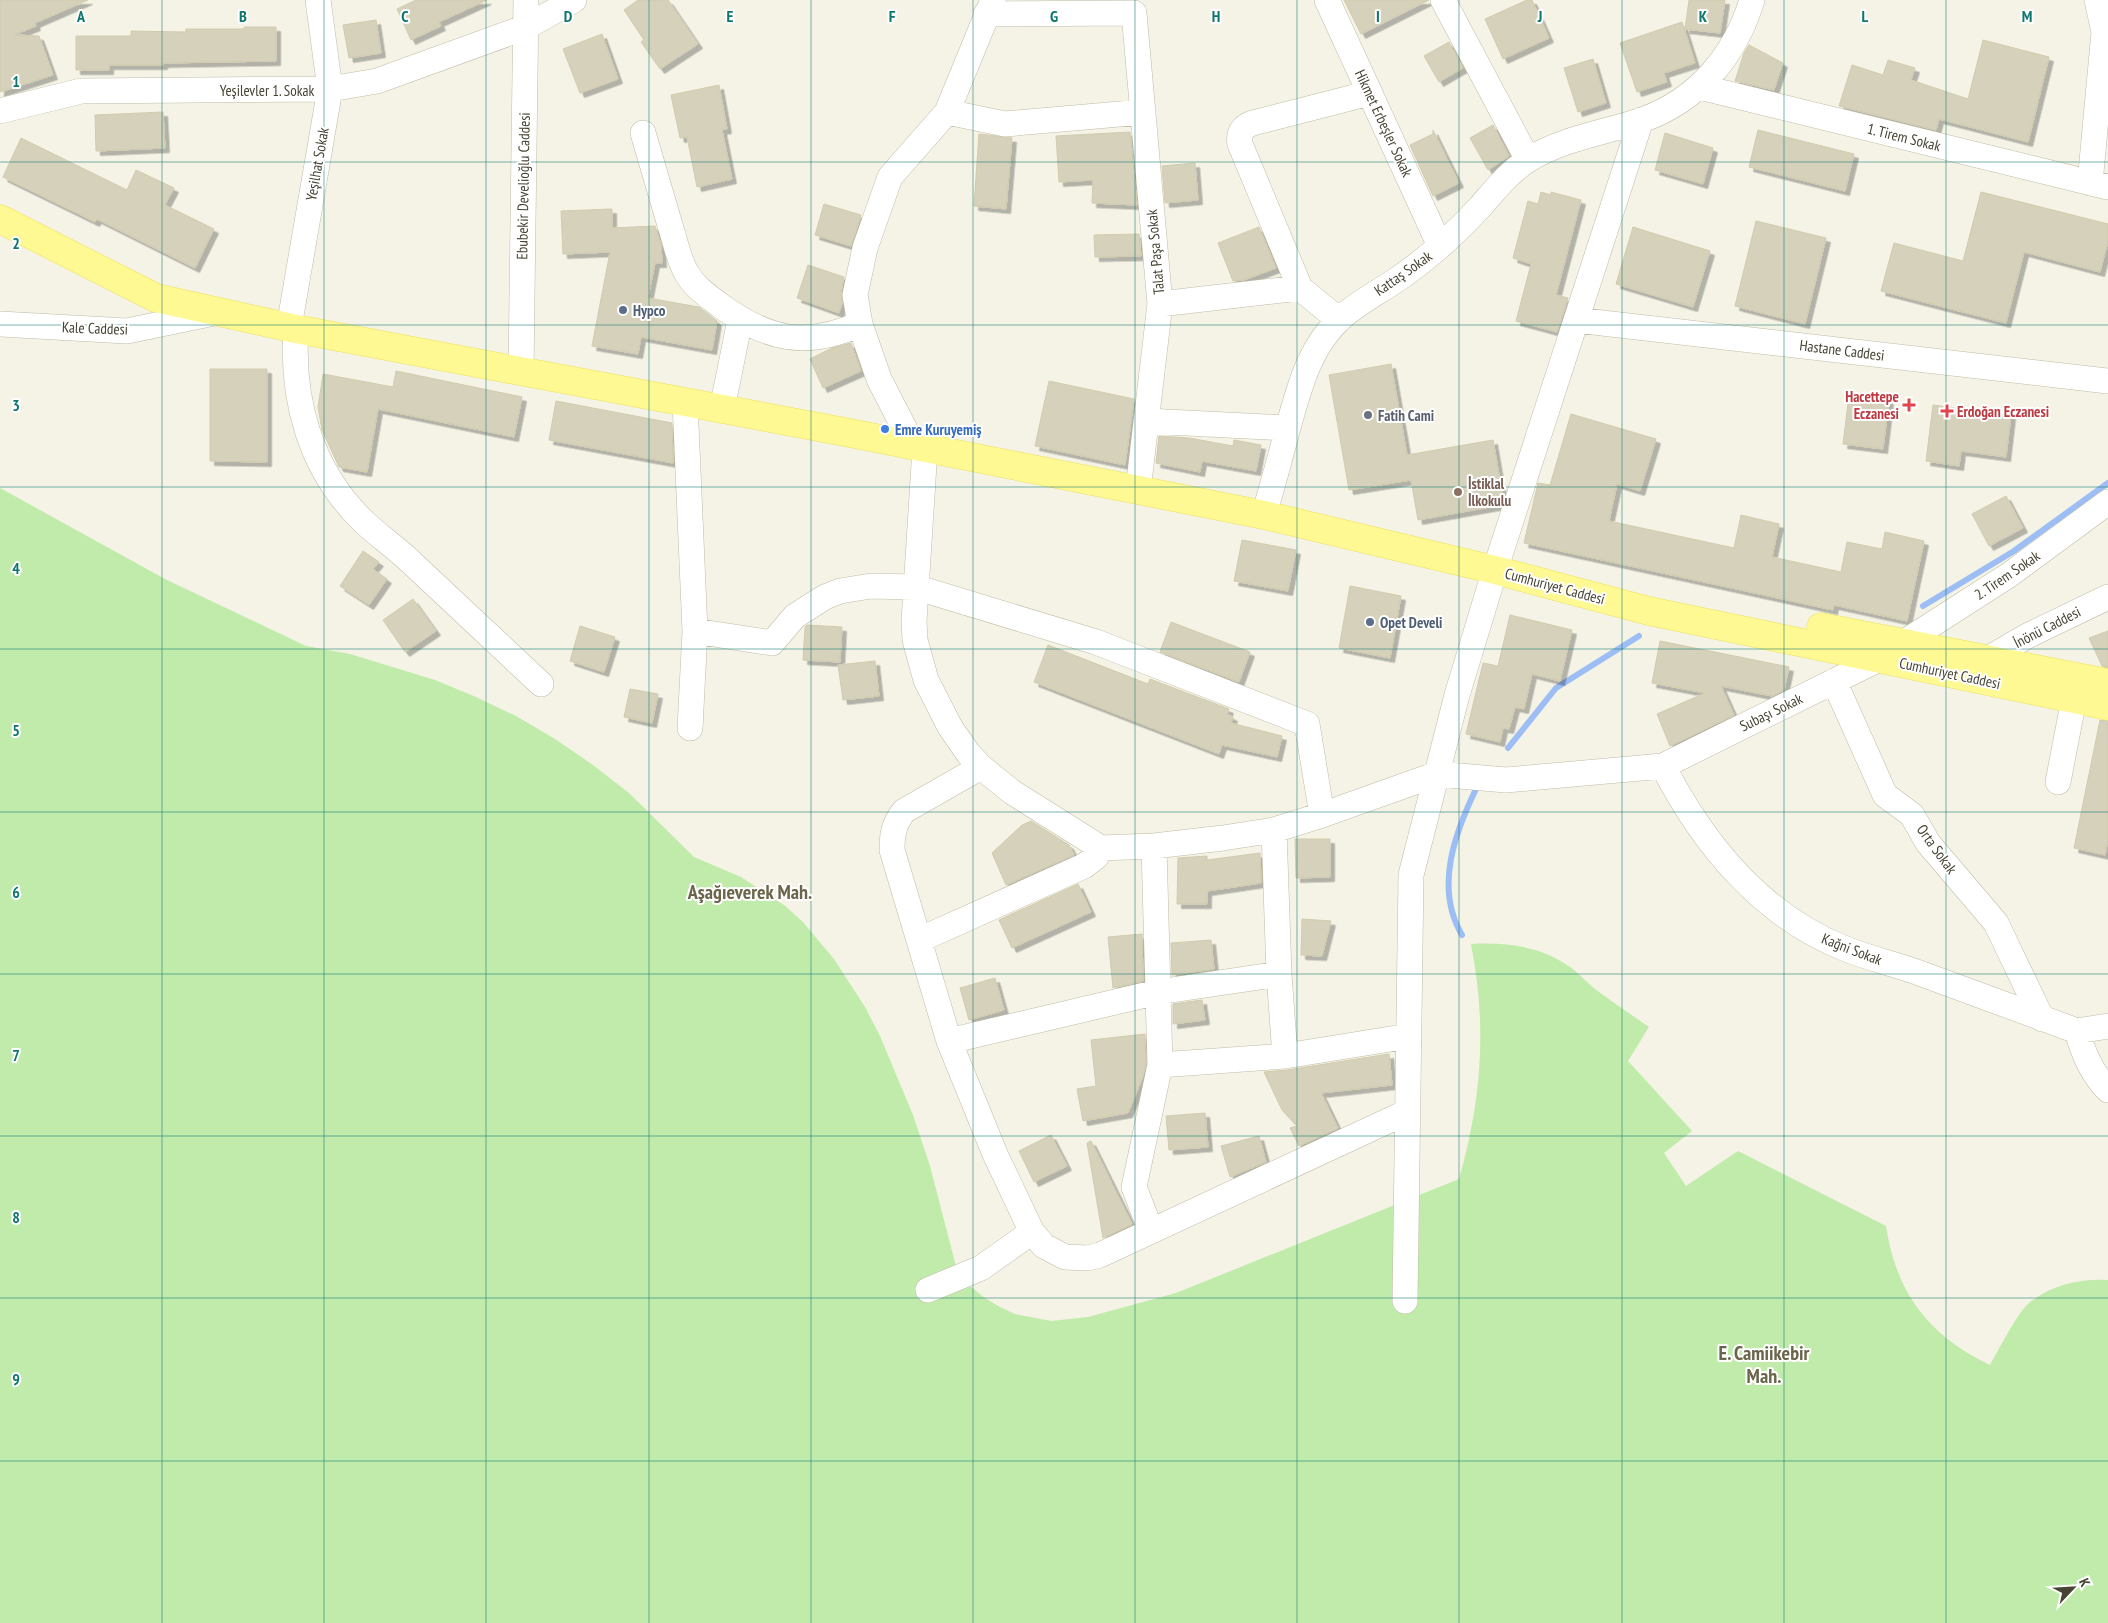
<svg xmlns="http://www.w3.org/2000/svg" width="2108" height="1623" font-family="'PT Sans Narrow',sans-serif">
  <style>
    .green { fill: #c0ebab }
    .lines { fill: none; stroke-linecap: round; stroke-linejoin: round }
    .stream { stroke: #9dbdf5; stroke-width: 6 }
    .building { fill: #d6d1ba; stroke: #d1cbad; filter: url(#shadow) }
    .minor-casing { stroke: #c0bda7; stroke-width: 26 }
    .major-casing { stroke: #ece15c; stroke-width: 29 }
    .minor { stroke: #fff; stroke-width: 25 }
    .major { stroke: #fff993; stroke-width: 28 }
    .grid { fill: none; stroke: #0f766e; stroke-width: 1; stroke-opacity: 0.55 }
    .service-dot { fill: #5c6f8a; stroke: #fff; stroke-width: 2 }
    .health-dot { fill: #e0444e; stroke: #fff; stroke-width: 2 }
    .worship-dot { fill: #6b7280; stroke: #fff; stroke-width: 2 }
    .shop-dot { fill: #3f7fe0; stroke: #fff; stroke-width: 2 }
    .education-dot { fill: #8d6e63; stroke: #fff; stroke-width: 2 }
    .labels { text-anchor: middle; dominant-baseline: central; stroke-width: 4; stroke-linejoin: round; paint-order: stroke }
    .street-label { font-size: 15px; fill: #474434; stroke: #fff }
    .service-label { font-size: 15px; font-weight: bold; fill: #4e5e75; stroke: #fff; text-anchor: start }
    .health-label { font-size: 15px; font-weight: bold; fill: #be3a42; stroke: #fff; text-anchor: end }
    .worship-label { font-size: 15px; font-weight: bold; fill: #5b616d; stroke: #fff; text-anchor: start }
    .shop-label { font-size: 15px; font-weight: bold; fill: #366cbe; stroke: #fff; text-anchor: start }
    .education-label { font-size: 15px; font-weight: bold; fill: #785e54; stroke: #fff; text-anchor: start }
    .district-label { font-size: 20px; font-weight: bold; fill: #6a654b; stroke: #fff }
    .grid-label { font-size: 16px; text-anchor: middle; font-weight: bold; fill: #0f766e; stroke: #fff; stroke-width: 4; stroke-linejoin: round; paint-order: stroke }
  </style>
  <defs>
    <filter id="shadow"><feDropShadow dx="4.5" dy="4.5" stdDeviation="0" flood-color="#0004"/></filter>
  </defs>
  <rect width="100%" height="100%" fill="#f4f3e5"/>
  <path class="green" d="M0 488 165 579 306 646 350 654 435 680 476 697 516 716 555 739 593 765 629 793 694 857 741 877 784 905 802 921 834 959 865 1007 880 1036 913 1115 930 1166 957 1270 968 1284 982 1296 998 1306 1015 1314 1051 1321 1088 1317 1176 1293 1459 1179C1482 1098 1487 1026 1471 944 1506 942 1541 946 1570 967 1580 974 1588 984 1599 992 1615 1004 1632 1015 1649 1027L1628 1061 1692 1131 1664 1153 1686 1186 1738 1151 1886 1226C1896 1293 1929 1336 1990 1365 1999 1349 2014 1320 2025 1307 2045 1286 2080 1278 2108 1280V1623H0Z"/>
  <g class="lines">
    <path class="stream" d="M1923 606 2014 551 2108 483
      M1508 748 1556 688 1639 636
      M1462 935C1434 888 1455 832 1477 787"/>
  </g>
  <path class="building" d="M0 0H88L35 23 36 26 14 35 39 36 53 75 0 92Z
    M416 0H487L439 22 441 26 411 40 397 9Z
    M638 0H668L698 44 660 69 641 42 644 40 624 10Z
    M1344 0H1429L1361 34Z
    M1527 0H1532L1549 38 1503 59 1485 19Z
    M1689 0H1725L1720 33 1685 29Z
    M376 20 381 53 349 58 343 25Z
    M1682 22 1695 63 1664 73 1667 82 1637 92 1620 43Z
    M244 27H276V61L163 63V65H109V70H76V36H131V31L186 32V29H244Z
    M602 34 618 79 580 93 563 49Z
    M1983 40 2049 57 2028 142 1939 119 1936 130 1839 106 1852 65 1883 75 1888 60 1915 68 1911 80 1968 99Z
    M1449 42 1463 68 1439 82 1424 56Z
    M1749 45 1783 63 1774 90 1735 81 1744 53Z
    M1593 59 1606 103 1578 112 1564 68Z
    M719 85 727 129 722 130 732 179 697 187 687 137 680 138 671 95Z
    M163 112 165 148 96 151 95 115Z
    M1493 125 1509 156 1488 170 1470 138Z
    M1433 130 1459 183 1433 196 1410 145 1433 134Z
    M1758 130 1854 154 1845 191 1749 167Z
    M1130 132 1137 205 1092 203 1093 180 1059 182 1056 136Z
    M1665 133 1713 148 1703 184 1655 170Z
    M979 134 1012 138 1006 209 974 206Z
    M21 138 127 190 136 170 174 188 165 205 214 229 195 268 97 219 95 222 3 177Z
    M1195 163 1198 200 1165 203 1162 166Z
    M1541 192 1551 195V192L1581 200 1556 295 1568 298 1557 332 1516 321 1531 264 1513 258 1528 201 1538 204Z
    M1981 192 2108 224V241L2100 272 2024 252 2006 323 1881 291 1894 243 1963 261Z
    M824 204 861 215 851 246 815 235Z
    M612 209V228L655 226 661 244 662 263H655L648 298 699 307 717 321 712 350 641 337 638 354 592 346 610 252 563 254 561 211Z
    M1756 221 1826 238 1805 324 1735 306Z
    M1259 227 1276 268 1244 280 1233 281 1218 243Z
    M1633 227 1710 251 1693 307 1616 284Z
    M1139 234 1141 256 1095 257 1094 235Z
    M808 265 844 277 841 292 842 303 839 313 797 298Z
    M851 343 861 371 823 388 810 359 832 348Z
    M1391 364 1407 455 1493 440 1503 498 1501 505 1418 520 1411 480 1349 490 1329 375Z
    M210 369H267V462L210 461Z
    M396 371 522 397 514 437 378 409 367 472 339 467 322 430 318 407 323 374 393 387Z
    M1049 381 1134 399 1125 465 1035 446Z
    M1849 395 1889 400 1883 449 1843 444Z
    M556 401 672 423 673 463 549 440Z
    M1933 405 2011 415 2006 457 1961 451 1959 466 1926 461Z
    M1571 414 1656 439 1640 491 1617 484 1609 521 1734 548 1741 515 1779 524 1772 557 1841 572 1847 542 1882 549 1885 532 1924 541 1907 621 1834 605 1833 610 1524 543 1538 483 1550 485Z
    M1159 436 1189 438 1233 446 1234 440 1261 445 1256 471 1202 461 1200 472 1156 463Z
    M2006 496 2023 528 1989 546 1972 514Z
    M1242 540 1296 550 1288 591 1234 581Z
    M363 551 379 562 373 569 387 579 369 605 340 586Z
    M1350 586 1401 596 1390 658 1339 648Z
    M413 599 436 631 405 652 383 620Z
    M1510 615 1572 630 1560 681 1532 674 1524 709 1515 707 1509 729 1503 728 1500 742 1466 734 1483 663 1498 666Z
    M1171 622 1250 652 1239 682 1160 652Z
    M807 625 842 627 840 662 803 660 805 627Z
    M580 626 615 637 604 672 570 661Z
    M2108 631V667L2102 666 2089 638Z
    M1660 641 1789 667 1784 690 1772 696 1721 686 1734 715 1670 746 1657 714 1705 693 1652 683Z
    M1048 645 1148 684 1150 679 1229 709 1227 714 1233 717 1231 723 1282 736 1277 757 1222 745 1219 754 1034 682Z
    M875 661 879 696 843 700 838 665Z
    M630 689 658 694 652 723 624 717Z
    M2100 720 2108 721V839L2105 855 2074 848Z
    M1031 821 1069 845 1074 855 1006 885 992 853 1022 825Z
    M1295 839H1330V877L1296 878Z
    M1260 853 1261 883 1207 891V904H1177L1178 858 1207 856V860Z
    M1078 884 1091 912 1012 948 999 920Z
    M1302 919 1331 921 1322 956 1301 955Z
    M1142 934 1143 981 1113 988 1108 937Z
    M1211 940 1214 969 1172 975 1171 943Z
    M995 978 1004 1010 969 1020 960 988Z
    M1202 1000 1205 1020 1173 1024V1004Z
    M1145 1034 1146 1064 1142 1079 1128 1113 1083 1121 1077 1089 1096 1086 1091 1040Z
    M1389 1054 1392 1085 1321 1093 1338 1128 1299 1146 1290 1128 1297 1126 1282 1110 1264 1072 1287 1070Z
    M1205 1113 1208 1147 1169 1150 1166 1116Z
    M1051 1135 1067 1166 1034 1182 1019 1151Z
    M1259 1136 1266 1162 1230 1177 1221 1146Z
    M1091 1141 1132 1224 1103 1238 1087 1143Z"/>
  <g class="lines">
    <defs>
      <path id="minor" d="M1327 0 1440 246
        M1443 0 1528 160
        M986 14 1134 13 1160 304 1138 490
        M1700 87 2108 187
        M0 111 81 91 330 89 377 81 526 27 574 0
        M947 112 1005 124 1143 112
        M643 133C652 164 661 194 670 225 675 240 678 258 686 272 694 287 708 296 721 306 768 340 806 348 860 324
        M2090 183 2104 32 2097 0
        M1160 304 1300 288
        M1339 320 1300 288 1240 144C1238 133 1243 126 1253 123L1370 93
        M1576 320 2108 381
        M0 324 127 331 219 312
        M289 327 330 89 318 0
        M296 329C291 399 310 469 362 520 378 536 397 548 413 564 456 604 498 644 541 684
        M521 371 526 0
        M685 402 695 631 690 728
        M722 409 740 320
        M1146 421 1288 428
        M913 445 879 379 860 324 855 295 865 248 890 177 947 112 993 0
        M925 448 914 621 915 640 926 680 950 727 968 753 981 767 1012 792 1101 848 1154 846 1223 838 1274 830 1322 815 1437 774 1506 780 1663 766 1879 659
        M1264 515C1272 487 1280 459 1287 431 1299 390 1308 347 1342 317 1358 303 1377 293 1395 281 1410 271 1425 259 1439 247 1454 234 1467 221 1480 207 1495 190 1509 172 1528 160 1563 138 1604 133 1642 120 1698 100 1735 56 1752 0
        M695 631 772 643 795 616 825 597 840 591 871 586 915 587 1096 642 1307 724 1322 815
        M1903 643 2009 575 2108 502
        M1986 660 2027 636 2108 597
        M1834 681 1885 795 1912 815 1928 843 1996 923 2042 1019
        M1663 766C1703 844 1762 916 1846 949 1868 958 1891 963 1914 971 1968 991 2023 1011 2077 1031L2108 1026
        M981 767 904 811C894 824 892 833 892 850L949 1041 995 1154 1032 1232 1044 1246 1065 1257 1088 1258 1100 1255 1407 1112
        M2058 782 2074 699
        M1274 830 1279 974 1285 1056
        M919 940 1084 866 1096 857 1101 848
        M2077 1031C2083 1053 2092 1074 2108 1090
        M949 1041 1158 992 1279 974
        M1160 1065 1285 1056 1409 1036
        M1151 1231 1134 1187 1160 1065 1154 846
        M928 1290 981 1268 1032 1232
        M1405 1301 1411 875 1457 695 1495 570 1641 120"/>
      <path id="major" d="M0 219 156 298 296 329 845 432 1264 515 1495 570 1649 611 2108 706
        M1821 627 2108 683"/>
    </defs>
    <use href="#minor" class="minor-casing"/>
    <use href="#major" class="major-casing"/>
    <use href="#minor" class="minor"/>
    <use href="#major" class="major"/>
  </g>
  <path class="grid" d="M162 0V1623M324 0V1623M486 0V1623M649 0V1623M811 0V1623M973 0V1623M1135 0V1623M1297 0V1623M1459 0V1623M1622 0V1623M1784 0V1623M1946 0V1623M0 162H2108M0 325H2108M0 487H2108M0 649H2108M0 812H2108M0 974H2108M0 1136H2108M0 1298H2108M0 1461H2108"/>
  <g class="service-dot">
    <circle cx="623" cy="310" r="5"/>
    <circle cx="1370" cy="622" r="5"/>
  </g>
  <g class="health-dot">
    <path d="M1906.5 397.5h5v5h5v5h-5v5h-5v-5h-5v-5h5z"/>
    <path d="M1944.5 403.5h5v5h5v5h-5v5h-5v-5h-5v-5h5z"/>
  </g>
  <circle class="worship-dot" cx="1368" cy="415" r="5"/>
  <circle class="shop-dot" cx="885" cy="429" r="5"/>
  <circle class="education-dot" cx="1458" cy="492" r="5"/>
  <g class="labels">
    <g class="street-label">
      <text x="267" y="90">Yeşilevler 1. Sokak</text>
      <text transform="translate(1384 123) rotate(65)">Hikmet Erbeşler Sokak</text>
      <text transform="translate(1904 137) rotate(14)">1. Tirem Sokak</text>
      <text transform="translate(317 164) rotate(-80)">Yeşilhat Sokak</text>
      <text transform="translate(523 186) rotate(-89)">Ebubekir Develioğlu Caddesi</text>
      <text transform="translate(1155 252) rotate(-95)">Talat Paşa Sokak</text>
      <text transform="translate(1403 273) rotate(-35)">Kattaş Sokak</text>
      <text transform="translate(95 328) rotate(2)">Kale Caddesi</text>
      <text transform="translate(1842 350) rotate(7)">Hastane Caddesi</text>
      <text transform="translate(2007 575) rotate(-34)">2. Tirem Sokak</text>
      <text transform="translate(1555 586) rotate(15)">Cumhuriyet Caddesi</text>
      <text transform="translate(2047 627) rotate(-27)">İnönü Caddesi</text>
      <text transform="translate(1950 673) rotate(12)">Cumhuriyet Caddesi</text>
      <text transform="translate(1771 712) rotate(-26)">Subaşı Sokak</text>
      <text transform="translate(1937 849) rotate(54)">Orta Sokak</text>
      <text transform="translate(1852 949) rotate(21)">Kağni Sokak</text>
    </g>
    <g class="service-label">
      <text x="633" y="310">Hypco</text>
      <text x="1380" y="622">Opet Develi</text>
    </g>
    <g class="health-label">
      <text x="1899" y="396">Hacettepe<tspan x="1899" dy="17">Eczanesi</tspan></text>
      <text x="1957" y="411" text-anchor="start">Erdoğan Eczanesi</text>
    </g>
    <g class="worship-label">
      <text x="1378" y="415">Fatih Cami</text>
    </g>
    <g class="shop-label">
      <text x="895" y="429">Emre Kuruyemiş</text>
    </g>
    <g class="education-label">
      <text x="1468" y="483">İstiklal<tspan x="1468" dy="17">İlkokulu</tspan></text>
    </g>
    <g class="district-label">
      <text x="750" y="892">Aşağıeverek Mah.</text>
      <text x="1764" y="1353">E. Camiikebir<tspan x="1764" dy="23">Mah.</tspan></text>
    </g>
  </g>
  <g class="grid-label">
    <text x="81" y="22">A</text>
    <text x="243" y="22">B</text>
    <text x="405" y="22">C</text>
    <text x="568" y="22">D</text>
    <text x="730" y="22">E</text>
    <text x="892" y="22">F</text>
    <text x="1054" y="22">G</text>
    <text x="1216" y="22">H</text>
    <text x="1378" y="22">I</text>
    <text x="1540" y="22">J</text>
    <text x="1703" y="22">K</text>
    <text x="1865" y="22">L</text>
    <text x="2027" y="22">M</text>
    <text x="16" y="87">1</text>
    <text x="16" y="249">2</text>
    <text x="16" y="411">3</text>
    <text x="16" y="574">4</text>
    <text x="16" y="736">5</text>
    <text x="16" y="898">6</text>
    <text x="16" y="1061">7</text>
    <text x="16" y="1223">8</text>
    <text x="16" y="1385">9</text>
  </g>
  <g transform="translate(2073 1588) rotate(65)" stroke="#ffffff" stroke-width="4" paint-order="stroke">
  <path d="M0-4L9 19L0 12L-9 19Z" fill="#474434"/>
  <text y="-8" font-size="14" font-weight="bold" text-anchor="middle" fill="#474434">K</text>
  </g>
</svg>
